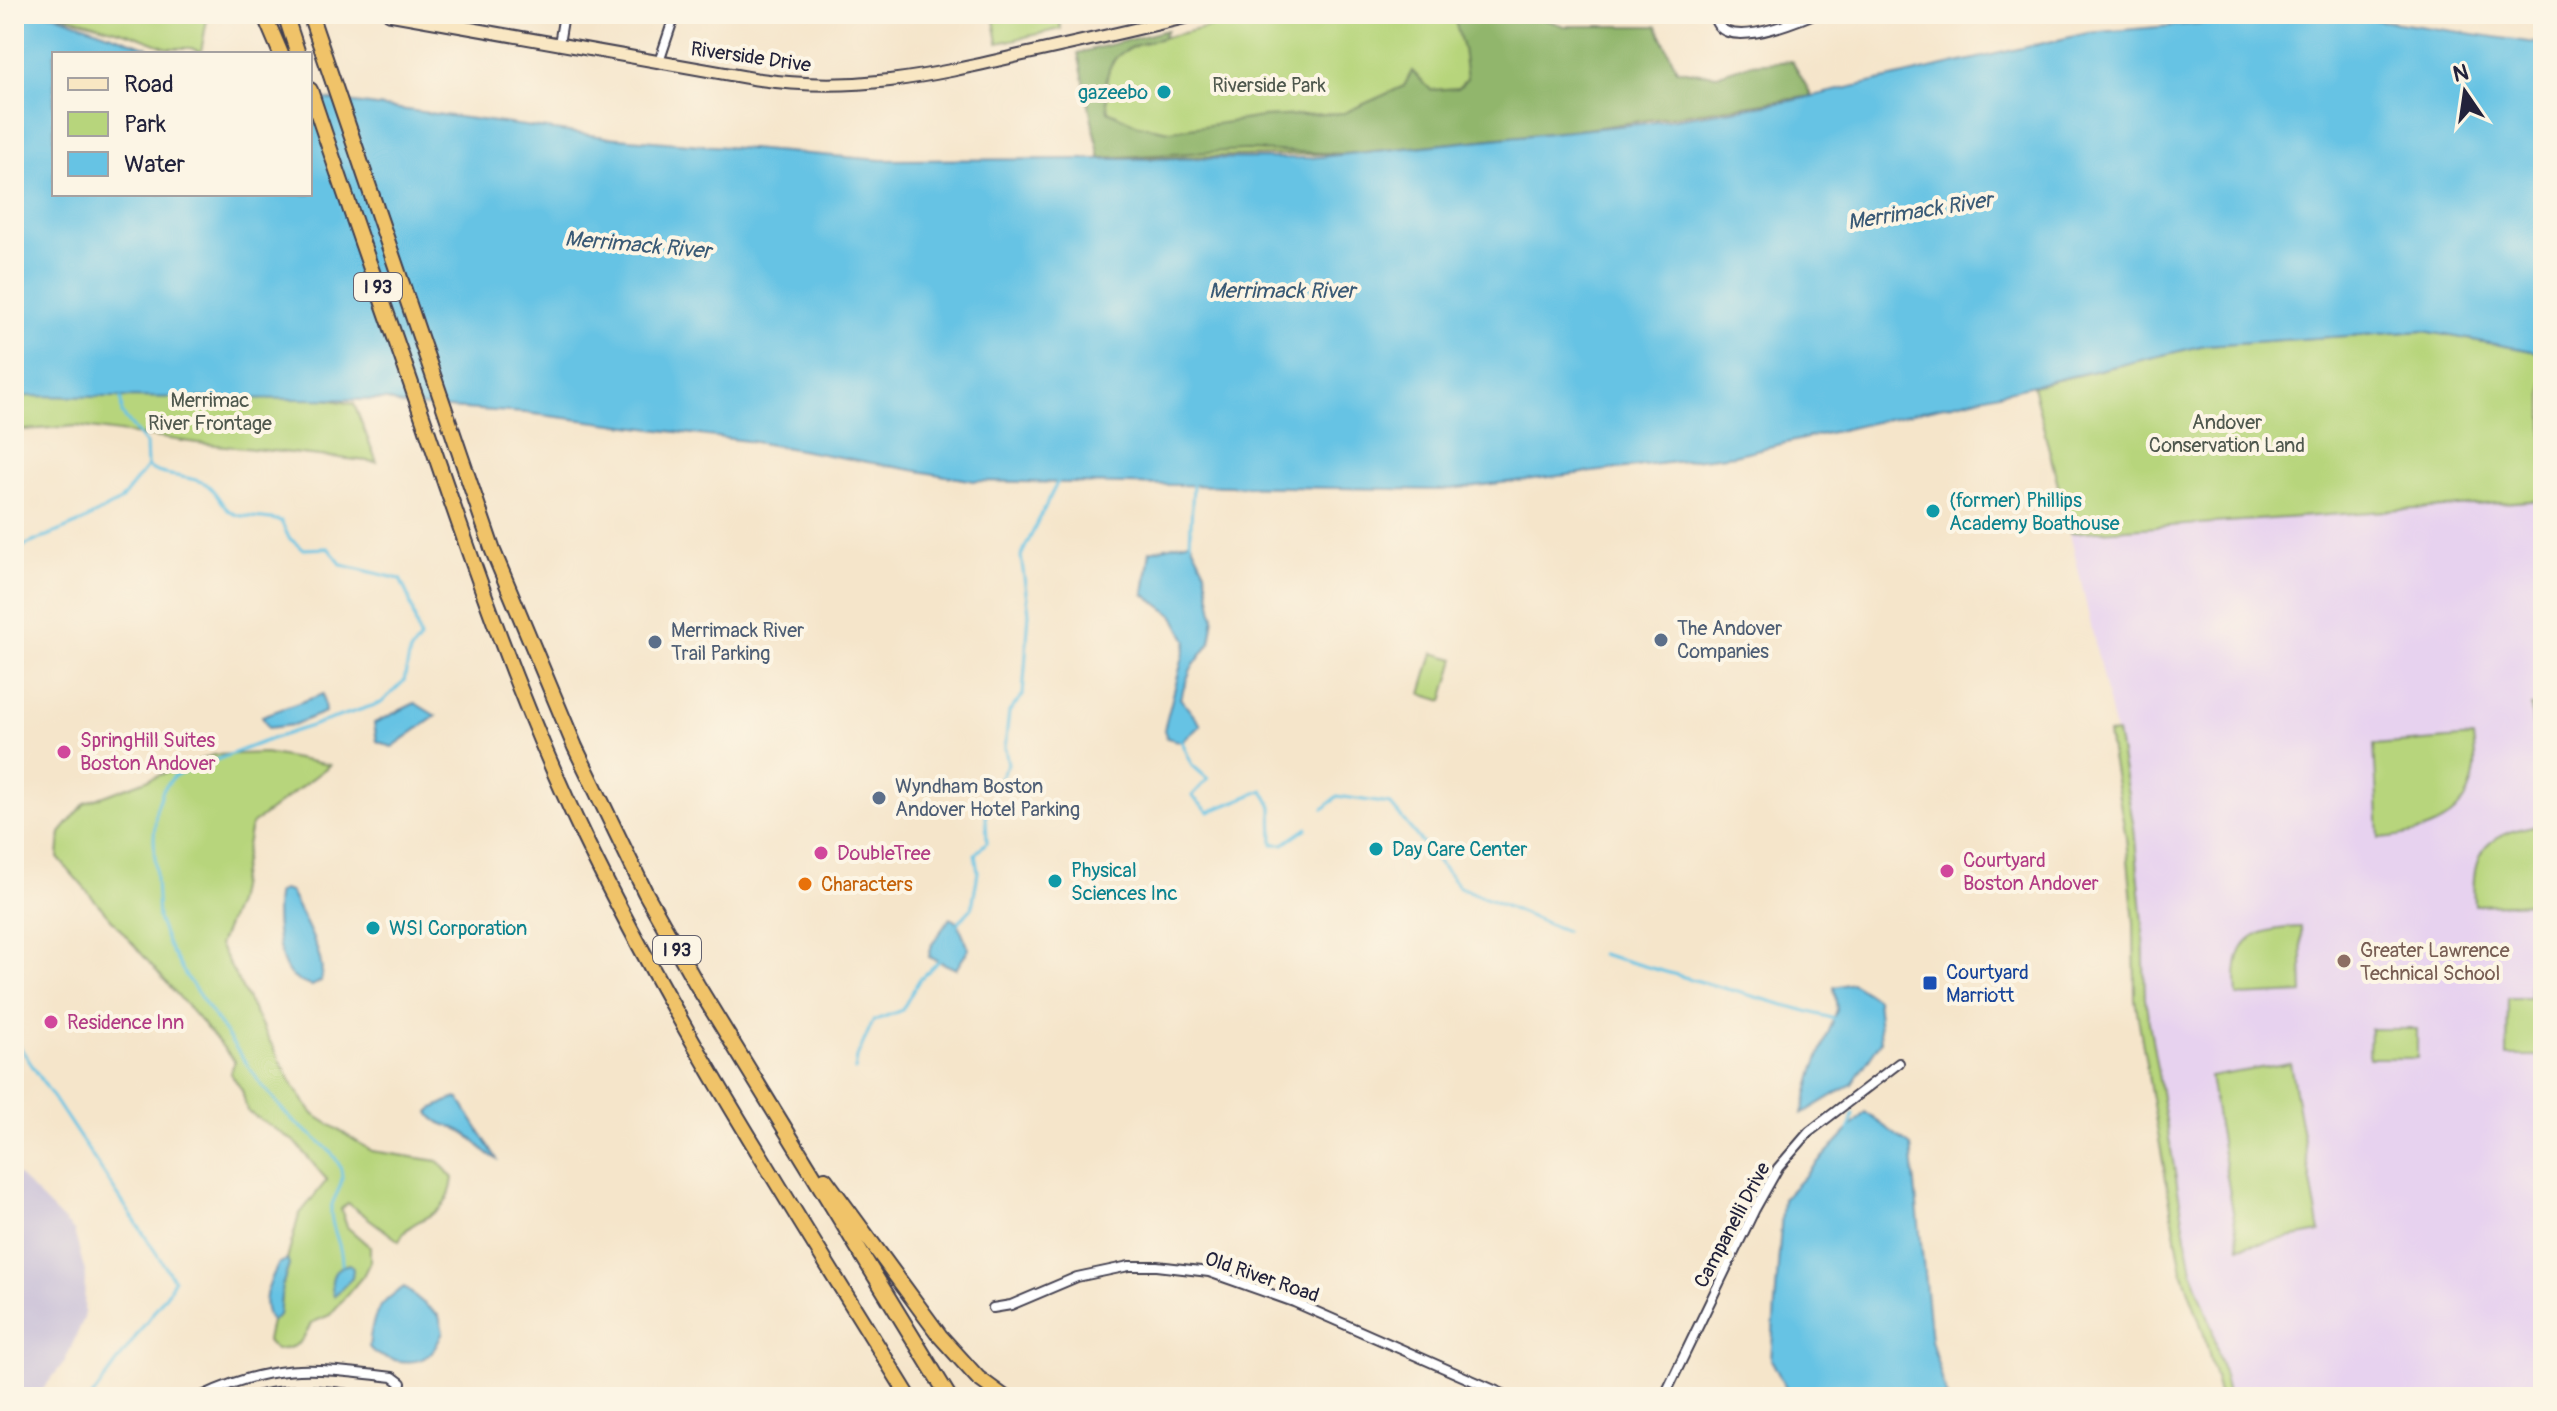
<svg xmlns="http://www.w3.org/2000/svg" width="2557" height="1411" font-family="Pangolin,sans-serif">
  <style>
    .built { fill: #e7d2ef }
    .industrial { fill: #c8bfd8 }
    .green { fill: #b7d57c; stroke: #6c7c5c; stroke-width: 2 }
    .forest { fill: #91b66c; stroke: #5a6c54; stroke-width: 2 }
    .water { fill: #66c3e4; stroke: #447290; stroke-width: 2 }
    .lines { fill: none; stroke-linecap: round; stroke-linejoin: round }
    .stream { stroke: #66c3e4; stroke-width: 3 }
    .street-casing { stroke: #423f50; stroke-width: 12 }
    .secondary-casing { stroke: #423f50; stroke-width: 15 }
    .highway-casing { stroke: #423f50; stroke-width: 18 }
    .street { stroke: #fff; stroke-width: 8 }
    .secondary { stroke: #f9e7c3; stroke-width: 11 }
    .highway { stroke: #f0c369; stroke-width: 14 }
    .culture-dot { fill: #0f9aa8; stroke: #fcf5e5; stroke-width: 3 }
    .service-dot { fill: #5c6f8a; stroke: #fcf5e5; stroke-width: 3 }
    .hotel-dot { fill: #d1479c; stroke: #fcf5e5; stroke-width: 3 }
    .food-dot { fill: #e8710a; stroke: #fcf5e5; stroke-width: 3 }
    .education-dot { fill: #8d6e63; stroke: #fcf5e5; stroke-width: 3 }
    .transit-dot { fill: #1a4fb4; stroke: #fcf5e5; stroke-width: 3 }
    .labels { text-anchor: middle; dominant-baseline: central; stroke-width: 8; stroke-linejoin: round; paint-order: stroke }
    .shield { fill: #fcf5e5; stroke: #63616e; stroke-width: 2 }
    .shield-label { font-size: 18px; font-weight: bold; fill: #22223b }
    .street-label { font-size: 20px; fill: #22223b; stroke: #fcf5e5 }
    .park-label { font-size: 20px; fill: #4f584e; stroke: #fcf5e5 }
    .culture-label { font-size: 20px; fill: #0d838f; stroke: #fcf5e5; text-anchor: start }
    .service-label { font-size: 20px; fill: #4e5e75; stroke: #fcf5e5; text-anchor: start }
    .hotel-label { font-size: 20px; fill: #b23c85; stroke: #fcf5e5; text-anchor: start }
    .food-label { font-size: 20px; fill: #c56008; stroke: #fcf5e5; text-anchor: start }
    .education-label { font-size: 20px; fill: #785e54; stroke: #fcf5e5; text-anchor: start }
    .transit-label { font-size: 20px; fill: #164399; stroke: #fcf5e5; text-anchor: start }
    .water-label { font-size: 22px; font-style: italic; fill: #3a5a76; stroke: #fcf5e5 }
  </style>
  <rect width="100%" height="100%" fill="#fcf5e5"/>
  <filter id="ink" filterUnits="userSpaceOnUse"><feTurbulence type="fractalNoise" baseFrequency=".0125" numOctaves="2"/><feDisplacementMap in="SourceGraphic" scale="16" xChannelSelector="R" yChannelSelector="G"/><feConvolveMatrix kernelMatrix="1 2 1 2 8 2 1 2 1" color-interpolation-filters="sRGB"/></filter>
  <filter id="wash" filterUnits="userSpaceOnUse"><feTurbulence type="fractalNoise" baseFrequency=".006" numOctaves="4" result="noise"/><feDisplacementMap in="SourceGraphic" scale="32" xChannelSelector="R" yChannelSelector="G"/><feGaussianBlur stdDeviation="1.8" result="paint"/><feColorMatrix in="noise" values="0 0 0 0 0 0 0 0 0 0 0 0 0 0 0 0 0 1.4 0 .05"/><feComposite in="paint" operator="in"/></filter>
  <g filter="url(#wash)">
    <rect width="100%" height="100%" fill="#f5e5ca"/>
    <path class="built" d="M2543 500V1397H2229L2212 1328 2192 1271 2145 999 2143 923 2129 794 2070 533Z"/>
    <path class="industrial" d="M14 1171 74 1231 85 1272 84 1318 65 1361 37 1397H14Z"/>
    <path class="green" d="M58 14H208L201 52 191 48H167L130 34Z
      M993 14H1058L1061 29 998 43Z
      M1264 14H1533L1562 110 1333 154 1100 158 1080 57Z
      M2424 331 2543 353V500L2070 533 2033 386 2205 345Z
      M205 379 354 404 377 462 197 443 76 426 14 431V395Z
      M1433 653 1455 659 1443 701 1421 694Z
      M2543 705V752L2533 726 2531 706Z
      M2117 733 2134 828 2143 923 2145 999 2192 1271 2212 1328 2229 1397H2220L2203 1331 2182 1271 2157 1128 2135 999 2134 923 2126 838 2108 734Z
      M2473 737C2474 747 2476 758 2475 768 2469 821 2425 835 2379 838L2374 745Z
      M265 753 330 765 251 825 236 903 219 945 294 1087 313 1114 372 1151 438 1161 453 1178C448 1226 413 1210 399 1241L348 1203 341 1209 347 1227 370 1247V1262L363 1276 330 1315 311 1323C303 1343 296 1349 275 1350L267 1341 271 1321 279 1315 282 1286 289 1265 287 1260 299 1215 327 1180 295 1142 247 1111 242 1090 230 1073 235 1061 58 858 60 833 85 803 213 755Z
      M2543 824V903L2474 905C2470 846 2488 834 2543 824Z
      M2301 927 2303 993 2237 996C2231 942 2249 929 2301 927Z
      M2531 944H2543V1056H2507L2508 998H2530Z
      M2370 1029H2417V1058H2369Z
      M2290 1063 2320 1232 2239 1247 2210 1077Z"/>
    <path class="forest" d="M1453 14H1540L1543 19 1564 26H1657L1677 70 1716 75 1750 64 1792 61 1812 96 1586 129 1345 154 1247 150 1100 158 1078 53 1167 30 1163 38C1114 49 1101 60 1108 111L1138 125 1170 131 1262 117 1344 113 1404 86 1412 71 1431 90 1458 88 1467 79 1463 49Z"/>
    <path class="water" d="M14 14H53L165 54H54V194H310V97L605 137 881 160 1310 158 1648 123 1791 101 2088 33 2310 14H2336L2543 44V353L2424 331 2205 345 1734 455 1442 490 974 481 755 442 526 413 401 405 388 400 14 396Z
      M1190 541 1205 571 1214 617 1210 643 1191 669 1180 698 1201 725 1182 742 1167 738 1164 730 1187 641 1174 616 1144 594 1150 551Z
      M323 694 325 712 293 725 268 728 262 716Z
      M415 703 436 716 392 747 377 741 374 723Z
      M282 890 290 892C301 915 327 957 321 981L312 986C304 984 294 980 289 973 276 955 275 916 277 894Z
      M950 918 958 923 969 949 956 969 929 957 932 944Z
      M1852 983 1877 999 1881 1041 1852 1084 1802 1114 1814 1070 1837 1010 1834 987Z
      M454 1098 459 1099 497 1159C484 1154 475 1138 461 1131 449 1124 435 1125 429 1112L432 1109Z
      M1865 1112 1911 1146 1931 1340 1947 1397H1898L1896 1395 1824 1389 1809 1397H1790L1771 1359 1783 1199Z
      M287 1260 289 1265 282 1286 279 1315 271 1321C258 1302 270 1281 279 1263Z
      M350 1264 353 1269 352 1278 334 1296C329 1281 332 1267 350 1264Z
      M404 1287 439 1316 443 1332C438 1342 434 1353 424 1358 410 1366 377 1359 369 1347 372 1315 377 1304 404 1287Z"/>
    <g class="lines">
      <path class="stream" d="M121 398 122 414 146 444 147 466C158 478 190 474 206 484 219 492 221 510 237 515 251 518 267 517 281 521L289 538 303 549 328 548 342 565 400 579 409 598 420 639 410 652 404 681 381 703 271 739 174 776 163 790 156 810 154 838 158 919 169 947 186 976 262 1086C273 1096 280 1108 290 1118 306 1133 342 1152 342 1177 342 1190 330 1200 331 1212 331 1230 343 1245 342 1265
        M1190 544 1193 484
        M14 550 81 522 120 501 147 467
        M1181 739 1192 765 1208 779 1192 796 1209 812 1263 790 1272 807 1273 844H1284L1307 828
        M997 784 1008 764 1005 748 1009 712 1023 695 1029 613 1021 556 1058 481
        M1324 809 1337 796 1390 804 1459 887 1565 931
        M958 923 972 908 978 872 975 854 987 842 986 816 992 802
        M1601 954 1835 1019
        M14 1038 174 1280 168 1292 92 1397
        M855 1070 857 1057 873 1021 902 1010 919 980 939 961
        M1849 1131 1853 1114"/>
    </g>
  </g>
  <g filter="url(#ink)">
    <g class="lines">
      <defs>
        <path id="street" d="M1714 14C1718 54 1792 23 1814 14
          M1777 14 1794 21
          M559 44 564 14
          M659 62 675 14
          M993 1308 1011 1305 1077 1277 1129 1266H1157L1209 1272 1294 1302 1510 1397
          M200 1397C274 1361 315 1368 393 1377L401 1383 399 1397
          M251 1397C291 1386 328 1390 368 1397
          M1664 1397 1755 1209 1778 1168 1809 1132 1899 1063"/>
        <path id="secondary" d="M389 14 756 79C854 93 926 77 1021 55 1081 42 1141 28 1200 14"/>
        <path id="highway" d="M264 14 281 54
          M285 14 298 54
          M310 14 493 551 575 747 645 892 697 985 949 1397
          M310 90C348 205 389 319 428 433 475 571 522 708 585 839 679 1033 796 1213 909 1397
          M825 1179 940 1336 978 1378 1004 1397"/>
      </defs>
      <use href="#street" class="street-casing"/>
      <use href="#secondary" class="secondary-casing"/>
      <use href="#highway" class="highway-casing"/>
      <use href="#street" class="street"/>
      <use href="#secondary" class="secondary"/>
      <use href="#highway" class="highway"/>
    </g>
  </g>
  <g class="culture-dot">
    <circle cx="1164" cy="92" r="8"/>
    <circle cx="1933" cy="511" r="8"/>
    <circle cx="1376" cy="849" r="8"/>
    <circle cx="1055" cy="881" r="8"/>
    <circle cx="373" cy="928" r="8"/>
  </g>
  <g class="service-dot">
    <circle cx="1661" cy="640" r="8"/>
    <circle cx="655" cy="642" r="8"/>
    <circle cx="879" cy="798" r="8"/>
  </g>
  <g class="hotel-dot">
    <circle cx="64" cy="752" r="8"/>
    <circle cx="821" cy="853" r="8"/>
    <circle cx="1947" cy="871" r="8"/>
    <circle cx="51" cy="1022" r="8"/>
  </g>
  <circle class="food-dot" cx="805" cy="884" r="8"/>
  <circle class="education-dot" cx="2344" cy="961" r="8"/>
  <rect class="transit-dot" x="1922" y="975" width="16" height="16" rx="4"/>
  <g class="labels">
    <g class="shield">
      <rect x="354" y="273" width="48" height="28" rx="6"/>
      <rect x="653" y="936" width="48" height="28" rx="6"/>
    </g>
    <g class="shield-label">
      <text x="378" y="287">I 93</text>
      <text x="677" y="950">I 93</text>
    </g>
    <g class="street-label">
      <text transform="translate(751 57) rotate(8)">Riverside Drive</text>
      <text transform="translate(1732 1225) rotate(-62)">Campanelli Drive</text>
      <text transform="translate(1262 1277) rotate(19)">Old River Road</text>
    </g>
    <g class="park-label">
      <text x="1269" y="85">Riverside Park</text>
      <text x="210" y="400">Merrimac<tspan x="210" dy="23">River Frontage</tspan></text>
      <text x="2227" y="422">Andover<tspan x="2227" dy="23">Conservation Land</tspan></text>
    </g>
    <g class="culture-label">
      <text x="1148" y="92" text-anchor="end">gazeebo</text>
      <text x="1949" y="500">(former) Phillips<tspan x="1949" dy="23">Academy Boathouse</tspan></text>
      <text x="1392" y="849">Day Care Center</text>
      <text x="1071" y="870">Physical<tspan x="1071" dy="23">Sciences Inc</tspan></text>
      <text x="389" y="928">WSI Corporation</text>
    </g>
    <g class="service-label">
      <text x="1677" y="628">The Andover<tspan x="1677" dy="23">Companies</tspan></text>
      <text x="671" y="630">Merrimack River<tspan x="671" dy="23">Trail Parking</tspan></text>
      <text x="895" y="786">Wyndham Boston<tspan x="895" dy="23">Andover Hotel Parking</tspan></text>
    </g>
    <g class="hotel-label">
      <text x="80" y="740">SpringHill Suites<tspan x="80" dy="23">Boston Andover</tspan></text>
      <text x="837" y="853">DoubleTree</text>
      <text x="1963" y="860">Courtyard<tspan x="1963" dy="23">Boston Andover</tspan></text>
      <text x="67" y="1022">Residence Inn</text>
    </g>
    <g class="food-label">
      <text x="821" y="884">Characters</text>
    </g>
    <g class="education-label">
      <text x="2360" y="950">Greater Lawrence<tspan x="2360" dy="23">Technical School</tspan></text>
    </g>
    <g class="transit-label">
      <text x="1946" y="972">Courtyard<tspan x="1946" dy="23">Marriott</tspan></text>
    </g>
    <g class="water-label">
      <text transform="translate(1920 211) rotate(-9)">Merrimack River</text>
      <text transform="translate(638 245) rotate(5)">Merrimack River</text>
      <text x="1282" y="291">Merrimack River</text>
    </g>
  </g>
  <rect width="2557" height="1411" fill="none" stroke="#fcf5e5" stroke-width="48"/>
  <rect x="52" y="52" width="260" height="144" fill="#fcf5e5" stroke="#a5a1a1" stroke-width="2"/>
  <rect x="68" y="78" width="40" height="12" fill="#f9e7c3" stroke="#a5a1a1" stroke-width="2"/>
  <text x="124" y="92" font-size="24" fill="#22223b">Road</text>
  <rect x="68" y="112" width="40" height="24" fill="#b7d57c" stroke="#a5a1a1" stroke-width="2"/>
  <text x="124" y="132" font-size="24" fill="#22223b">Park</text>
  <rect x="68" y="152" width="40" height="24" fill="#66c3e4" stroke="#a5a1a1" stroke-width="2"/>
  <text x="124" y="172" font-size="24" fill="#22223b">Water</text>
  <g transform="translate(2465 92) rotate(347)" stroke="#fcf5e5" stroke-width="6" paint-order="stroke">
  <path d="M0-6L14 30L0 20L-14 30Z" fill="#22223b"/>
  <text y="-12" font-size="22" font-weight="bold" text-anchor="middle" fill="#22223b">N</text>
  </g>
</svg>
